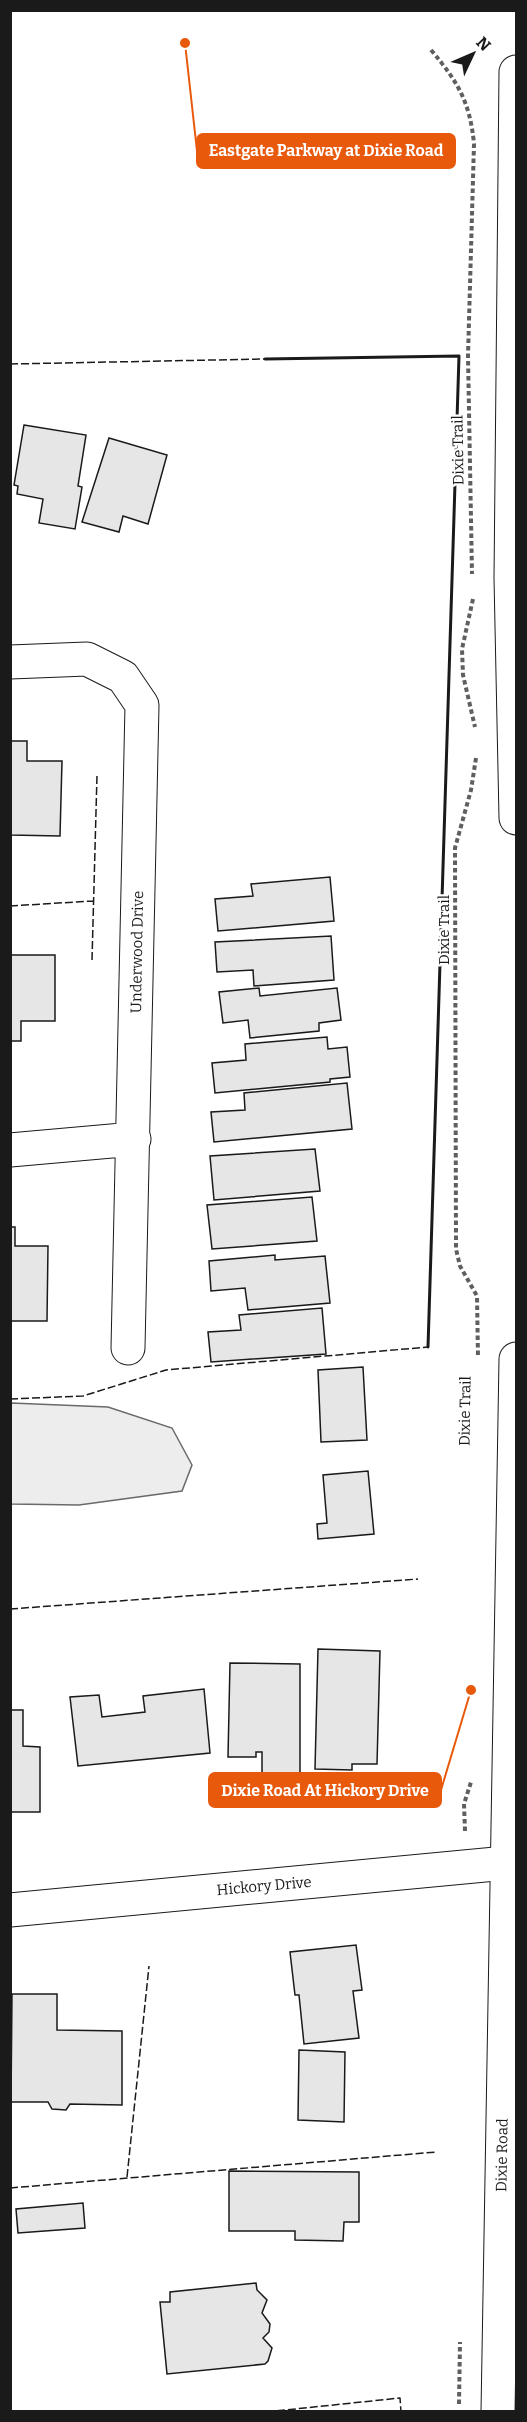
<svg xmlns="http://www.w3.org/2000/svg" width="527" height="2422" font-family="Bitter,serif">
  <style>
    .built { fill: #ededed; stroke: #6a6a6a; stroke-width: 1.5 }
    .building { fill: #e6e6e6; stroke: #1a1a1a; stroke-width: 1.5 }
    .lines { fill: none; stroke-linecap: round; stroke-linejoin: round }
    .minor-casing { stroke: #1a1a1a; stroke-width: 35 }
    .major-casing { stroke: #1a1a1a; stroke-width: 35 }
    .path { stroke: #5f5f5f; stroke-width: 4; stroke-dasharray: 4.5 3; stroke-linecap: butt }
    .minor { stroke: #fff; stroke-width: 33 }
    .major { stroke: #fff; stroke-width: 33 }
    .fence { stroke: #1a1a1a; stroke-width: 1.5; stroke-dasharray: 8 3; stroke-linecap: butt }
    .wall { stroke: #1a1a1a; stroke-width: 3 }
    .labels { text-anchor: middle; dominant-baseline: central; stroke-width: 4.5; stroke-linejoin: round; paint-order: stroke }
    .street-label { font-size: 15px; fill: #1a1a1a; stroke: #fff }
    .leader { fill: none; stroke: #e8590c; stroke-width: 2 }
    .callout-dot { fill: #e8590c; stroke: #fff; stroke-width: 2 }
    .callout { fill: #e8590c; stroke: #e8590c; stroke-width: 2 }
    .callout-label { font-size: 16px; text-anchor: middle; font-weight: bold; fill: #fff }
  </style>
  <rect width="100%" height="100%" fill="#fff"/>
  <path class="built" d="M11 1403 108 1407 172 1428 192 1465 182 1491 79 1505 11 1504Z"/>
  <path class="building" d="M24 425 86 435 78 486 82 487 75 529 39 523 43 499 17 494 18 486 14 485Z
    M109 438 167 455 148 524 123 516 119 532 82 522Z
    M10 741H27V761H62L60 836 10 835Z
    M330 877 334 921 218 931 215 899 253 896 251 884Z
    M331 936 334 980 254 986 253 970 217 972 215 942Z
    M10 955H55V1021H21V1041H10Z
    M259 988 260 996 337 988 341 1020 319 1023V1031L250 1038 248 1020 223 1023 219 992Z
    M327 1037 328 1049 347 1047 350 1077 330 1079V1082L215 1093 212 1063 246 1060 245 1044Z
    M347 1083 352 1129 214 1142 211 1112 245 1110 244 1093Z
    M315 1149 320 1191 214 1200 210 1156Z
    M312 1197 317 1241 212 1249 207 1205Z
    M10 1227H15V1246H48L47 1321H10Z
    M275 1255V1260L325 1256 330 1303 248 1310 245 1288 211 1291 209 1261Z
    M322 1308 326 1354 211 1362 208 1332 241 1330 239 1315Z
    M363 1367 367 1440 321 1442 318 1370Z
    M368 1471 374 1534 318 1539 317 1524 327 1523 323 1475Z
    M318 1649 380 1651 377 1764H352V1770L315 1769Z
    M230 1663 300 1664V1775H262V1752H256V1757H228Z
    M204 1689 210 1753 78 1766 70 1697 99 1695 102 1717 145 1712 143 1696Z
    M10 1710H23V1746L40 1747V1812H10Z
    M356 1945 362 1990 353 1991 359 2038 304 2044 299 1995H295L290 1952Z
    M12 1994H57V2030L122 2031V2105L70 2104 66 2110 52 2109 48 2102H11Z
    M299 2050 345 2052 344 2122 298 2120Z
    M229 2171 359 2172V2222H344L343 2241 295 2240V2231H229Z
    M83 2203 85 2228 18 2233 16 2209Z
    M256 2283 257 2290 267 2300 262 2313 270 2324 269 2332 263 2338 272 2348 268 2361 265 2364 167 2374 160 2302H170V2292Z"/>
  <g class="lines">
    <defs>
      <path id="minor" d="M10 662 87 659 123 677 142 705 128 1348
        M10 1150 134 1139
        M10 1910 516 1862"/>
      <path id="major" d="M516 72 511 578 516 818
        M498 2412 516 1359"/>
    </defs>
    <use href="#minor" class="minor-casing"/>
    <use href="#major" class="major-casing"/>
    <path class="path" d="M431 50C458 82 470 102 474 144L468 356 472 574
      M473 599 462 649 463 675 475 727
      M476 758 471 790 455 848 456 1249 460 1266 477 1296 478 1358
      M465 1831 464 1804 471 1782
      M459 2404 460 2342"/>
    <use href="#minor" class="minor"/>
    <use href="#major" class="major"/>
    <path class="fence" d="M10 364 265 359
      M10 906 93 901
      M92 960 97 775
      M10 1399 83 1396 166 1370 428 1347
      M10 1609 418 1579
      M127 2177 149 1966
      M10 2188 436 2152
      M266 2412 400 2398 401 2412"/>
    <path class="wall" d="M265 359 459 356 428 1347"/>
  </g>
  <g class="labels">
    <g class="street-label">
      <text transform="translate(458 450) rotate(-91)">Dixie Trail</text>
      <text transform="translate(444 930) rotate(-90)">Dixie Trail</text>
      <text transform="translate(137 952) rotate(-89)">Underwood Drive</text>
      <text transform="translate(465 1411) rotate(-89)">Dixie Trail</text>
      <text transform="translate(264 1886) rotate(-5)">Hickory Drive</text>
      <text transform="translate(502 2155) rotate(-89)">Dixie Road</text>
    </g>
  </g>
  <path class="leader" d="M185 43L197 151M471 1690L441 1790"/>
  <g class="callout-dot">
    <circle cx="185" cy="43" r="6"/>
    <circle cx="471" cy="1690" r="6"/>
  </g>
  <g class="callout">
    <rect x="197" y="134" width="258" height="34" rx="6"/>
    <rect x="209" y="1773" width="232" height="34" rx="6"/>
  </g>
  <g class="callout-label">
    <text x="326" y="156">Eastgate Parkway at Dixie Road</text>
    <text x="325" y="1796">Dixie Road At Hickory Drive</text>
  </g>
  <rect width="527" height="2422" fill="none" stroke="#1a1a1a" stroke-width="24"/>
  <g transform="translate(473 54) rotate(46)" stroke="#ffffff" stroke-width="4.5" paint-order="stroke">
  <path d="M0-4.5L10 22L0 15L-10 22Z" fill="#1a1a1a"/>
  <text y="-9" font-size="16" font-weight="bold" text-anchor="middle" fill="#1a1a1a">N</text>
  </g>
</svg>
